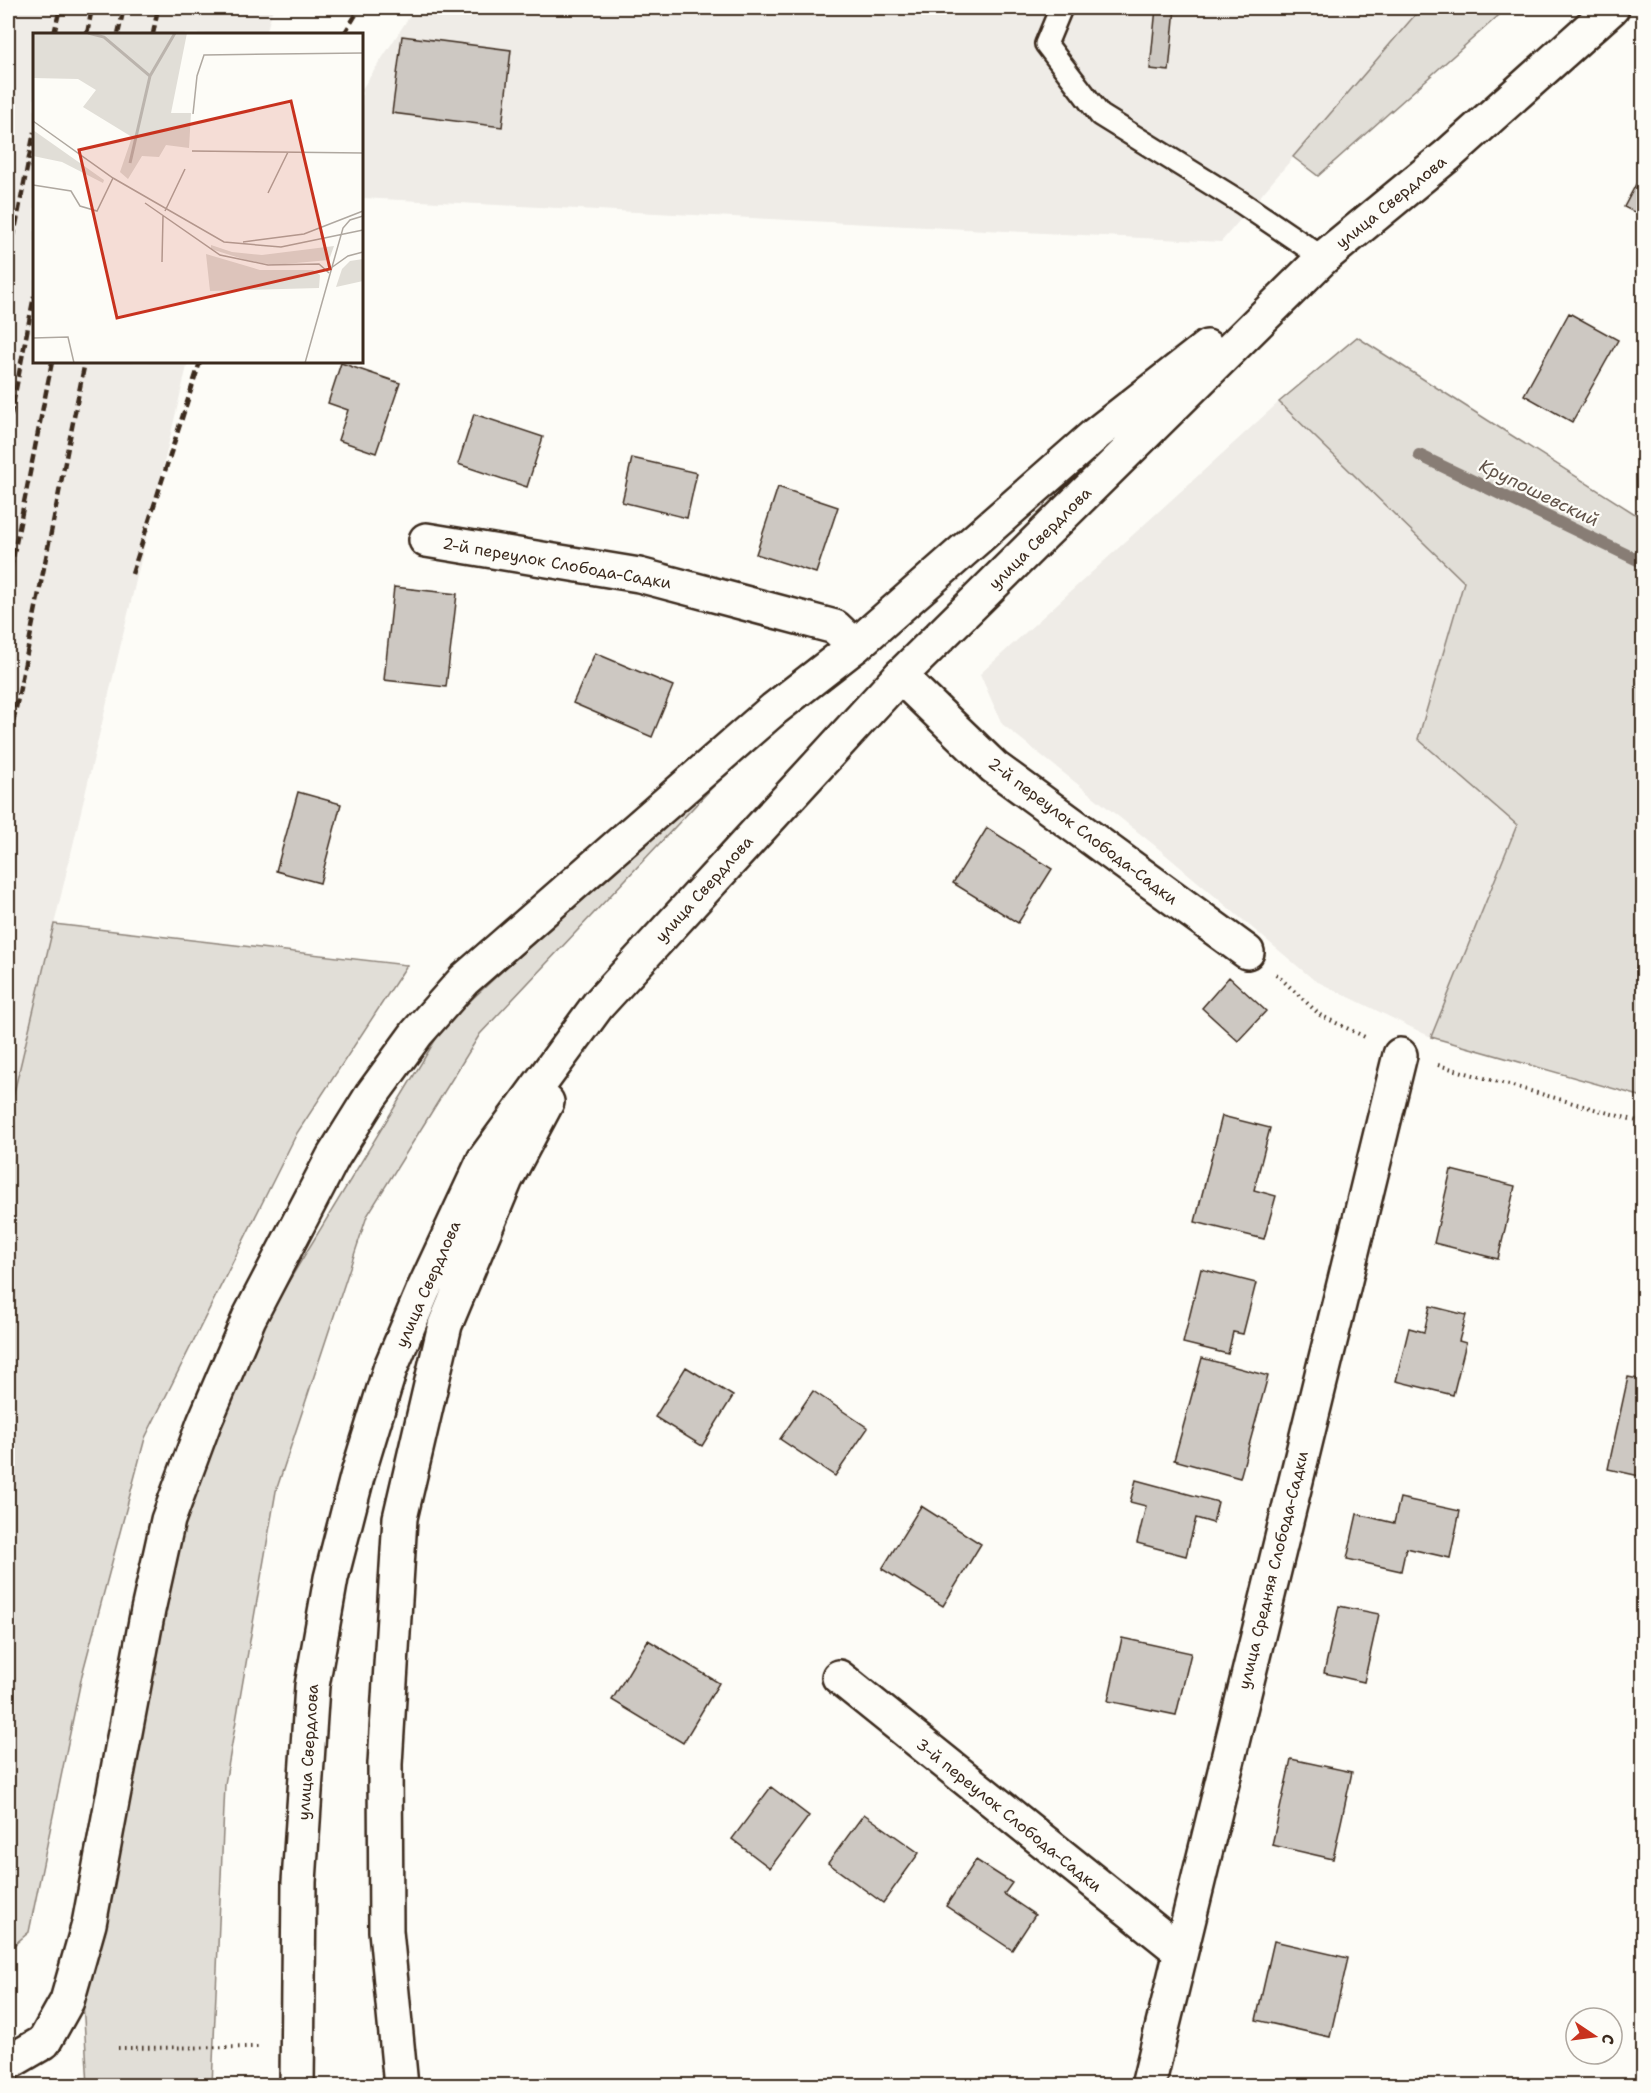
<svg xmlns="http://www.w3.org/2000/svg" width="1651" height="2093" font-family="'Shantell Sans',sans-serif">
  <style>
    .built { fill: #efece7 }
    .green { fill: #e1ded7; stroke: #8e847a; stroke-width: 1.5 }
    .lines { fill: none; stroke-linecap: round; stroke-linejoin: round }
    .stream { stroke: #887d74; stroke-width: 12 }
    .building { fill: #cdc8c2; stroke: #3b2a1e; stroke-width: 1.5 }
    .lane-casing { stroke: #3b2a1e; stroke-width: 26 }
    .street-casing { stroke: #3b2a1e; stroke-width: 38 }
    .primary-casing { stroke: #3b2a1e; stroke-width: 38 }
    .path { stroke: #3b2a1e; stroke-width: 4; stroke-dasharray: 1.5 4.5; stroke-linecap: butt }
    .lane { stroke: #fdfcf7; stroke-width: 21 }
    .street { stroke: #fdfcf7; stroke-width: 33 }
    .primary { stroke: #fdfcf7; stroke-width: 33 }
    .rail { stroke: #3b2a1e; stroke-width: 4.5; stroke-dasharray: 9 4.5; stroke-linecap: butt }
    .labels { text-anchor: middle; dominant-baseline: central; stroke-width: 4.5; stroke-linejoin: round; paint-order: stroke }
    .street-label { font-size: 16px; fill: #3b2a1e; stroke: #fdfcf7 }
    .water-label { font-size: 18px; font-style: italic; fill: #615349; stroke: #fdfcf7 }
    .inset-river { fill: none; stroke: #bbb4ad; stroke-width: 3 }
    .inset-road { fill: none; stroke: #afa8a0; stroke-width: 1.5 }
    .view { fill: #c8321e; fill-opacity: 0.15; stroke: #c8321e; stroke-width: 3 }
    .inset-edge { fill: none; stroke: #3b2a1e; stroke-width: 3 }
  </style>
  <rect width="100%" height="100%" fill="#fdfcf7"/>
  <filter id="ink" filterUnits="userSpaceOnUse"><feTurbulence type="fractalNoise" baseFrequency=".0167" numOctaves="2"/><feDisplacementMap in="SourceGraphic" scale="12" xChannelSelector="R" yChannelSelector="G"/><feConvolveMatrix kernelMatrix="1 2 1 2 8 2 1 2 1" color-interpolation-filters="sRGB"/></filter>
  <g filter="url(#ink)">
    <path class="built" d="M8 8H273L266 34H34V362H188L8 1118Z
      M415 8H1421L1221 242 362 198V89Z
      M1279 402 1464 582 1418 739 1517 825 1431 1037 1314 980 1153 844 1002 724 980 674Z"/>
    <path class="green" d="M1421 8H1507L1318 176 1293 157Z
      M1357 337 1643 519V1097L1431 1037 1517 825 1418 739 1464 582 1279 402Z
      M789 706 480 1034 367 1216 276 1491 225 1784 212 2085 88 2086 82 1984 157 1580 264 1322 445 1024Z
      M54 924 407 965 297 1133 145 1438 82 1675 29 1932 8 1950V1118Z"/>
    <g class="lines">
      <path class="stream" d="M1419 455 1644 563"/>
    </g>
    <path class="building" d="M1156 8H1175L1169 71 1150 69Z
      M402 36 511 50 502 127 392 113Z
      M1644 169V217L1624 207Z
      M1569 313 1618 340 1572 422 1524 395Z
      M341 363 400 383 376 453 338 440 348 410 328 403Z
      M474 414 543 437 527 487 458 464Z
      M632 458 697 473 687 518 622 502Z
      M778 487 838 507 816 573 756 554Z
      M394 587 457 594 446 687 384 680Z
      M595 653 673 686 652 737 573 703Z
      M298 792 341 804 320 883 276 871Z
      M987 828 1052 869 1018 923 953 883Z
      M1229 977 1266 1011 1238 1041 1202 1008Z
      M1222 1116 1270 1128 1254 1190 1276 1196 1264 1239 1195 1222Z
      M1451 1170 1515 1186 1498 1259 1434 1243Z
      M1201 1269 1256 1283 1243 1334 1233 1332 1228 1354 1183 1343Z
      M1430 1306 1466 1315 1459 1341 1466 1343 1453 1395 1396 1381 1409 1328 1424 1332Z
      M1202 1358 1268 1376 1240 1478 1174 1460Z
      M686 1367 733 1396 702 1446 655 1417Z
      M1628 1377 1644 1380V1477L1608 1469Z
      M813 1391 868 1428 835 1476 780 1439Z
      M1136 1480 1218 1502 1213 1523 1196 1518 1186 1556 1137 1543 1146 1506 1130 1502Z
      M1400 1498 1460 1511 1450 1558 1406 1548 1401 1571 1347 1559 1357 1514 1394 1523Z
      M921 1506 981 1544 943 1606 882 1569Z
      M1339 1606 1379 1614 1364 1682 1324 1673Z
      M1122 1638 1191 1653 1176 1715 1108 1701Z
      M648 1640 719 1683 683 1743 612 1700Z
      M1291 1759 1352 1772 1333 1859 1272 1845Z
      M771 1787 809 1816 770 1868 732 1839Z
      M864 1814 919 1853 883 1903 828 1863Z
      M976 1860 1012 1883 1004 1894 1035 1915 1012 1950 946 1906Z
      M1274 1941 1348 1958 1330 2037 1256 2020Z"/>
    <g class="lines">
      <defs>
        <path id="lane" d="M1061 8 1046 44 1100 115 1242 203 1323 258"/>
        <path id="street" d="M426 540 639 575 835 627 855 646
          M900 676 994 767 1247 952
          M839 1677 1180 1951
          M1148 2086 1400 1055"/>
        <path id="primary" d="M8 2063 44 2042 67 2001 89 1924 148 1610 168 1520 204 1423 249 1318 333 1157 371 1096 417 1033 464 980 774 709 855 646 1096 434 1207 347
          M297 2086 299 1882 312 1686 331 1578 357 1477 390 1369 423 1291 484 1160 598 1005 900 676 1323 258 1448 155 1612 8
          M401 2086 386 1931 385 1764 400 1518 445 1325 506 1179 547 1102"/>
      </defs>
      <use href="#lane" class="lane-casing"/>
      <use href="#street" class="street-casing"/>
      <use href="#primary" class="primary-casing"/>
      <path class="path" d="M1276 974 1320 1015 1367 1038
        M1438 1065 1644 1123
        M118 2048 258 2047"/>
      <use href="#lane" class="lane"/>
      <use href="#street" class="street"/>
      <use href="#primary" class="primary"/>
      <path class="rail" d="M54 34 60 8
        M87 34 92 8
        M118 34 124 8
        M153 34 158 8
        M344 34 360 8
        M8 266 34 132
        M8 430 34 296
        M132 574 200 362
        M8 583 52 362
        M8 748 85 362"/>
    </g>
  </g>
  <g class="labels">
    <g class="street-label">
      <text transform="translate(1391 202) rotate(-39)">улица Свердлова</text>
      <text transform="translate(1040 538) rotate(-45)">улица Свердлова</text>
      <text transform="translate(557 563) rotate(10)">2-й переулок Слобода-Садки</text>
      <text transform="translate(1083 831) rotate(37)">2-й переулок Слобода-Садки</text>
      <text transform="translate(704 889) rotate(-48)">улица Свердлова</text>
      <text transform="translate(428 1284) rotate(-66)">улица Свердлова</text>
      <text transform="translate(1273 1570) rotate(-76)">улица Средняя Слобода-Садки</text>
      <text transform="translate(308 1752) rotate(-86)">улица Свердлова</text>
      <text transform="translate(1009 1815) rotate(39)">3-й переулок Слобода-Садки</text>
    </g>
    <g class="water-label">
      <text transform="translate(1539 493) rotate(26)">Крупошевский</text>
    </g>
  </g>
  <g transform="translate(33 33)">
    <rect width="330" height="330" fill="#fdfcf7"/>
    <path d="M0 0H154L138 80H158L156 115 133 112 126 124 109 123 95 146 87 139 99 104 50 74 63 57 45 46 0 45ZM0 97 71 147 70 150 29 129 0 123ZM178 212 199 219 229 222 301 213 296 227 241 232 213 227 178 216ZM173 221 227 237H280L287 242 286 255 177 258ZM330 226V248L303 254 309 236 317 228Z" fill="#e1ded7"/>
    <path class="inset-river" d="M55 0 71 4 117 43 97 130M117 43 142 0"/>
    <path class="inset-road" d="M160 81 164 43 171 22 330 20M0 88 80 145 191 209 248 214 330 197M159 118 330 120M0 152 38 158 47 173 64 178 80 145M235 160 255 119M112 170 187 222 235 232 286 231 296 240M132 178 152 136M210 209 271 201 330 178M129 229 130 183M298 235 315 223 330 219M0 305 35 304 41 330M272 330 310 195 317 187 330 183"/>
    <path class="view" d="M258 68 297 236 84 285 46 117Z"/>
    <rect width="330" height="330" class="inset-edge"/>
  </g>
  <rect width="1651" height="2093" fill="none" stroke="#fdfcf7" stroke-width="30"/>
  <rect x="15" y="15" width="1621" height="2063" fill="none" stroke="#3b2a1e" stroke-width="2" filter="url(#ink)"/>
  <g transform="translate(1594 2036) rotate(103)"><circle r="28" fill="#fdfcf7" stroke="#afa8a0" stroke-width="1.5"/>
  <path d="M0-4.5L10 22L0 15L-10 22Z" fill="#c8321e"/>
  <text y="-9" font-size="16" font-weight="bold" text-anchor="middle" fill="#3b2a1e">С</text>
  </g>
</svg>
